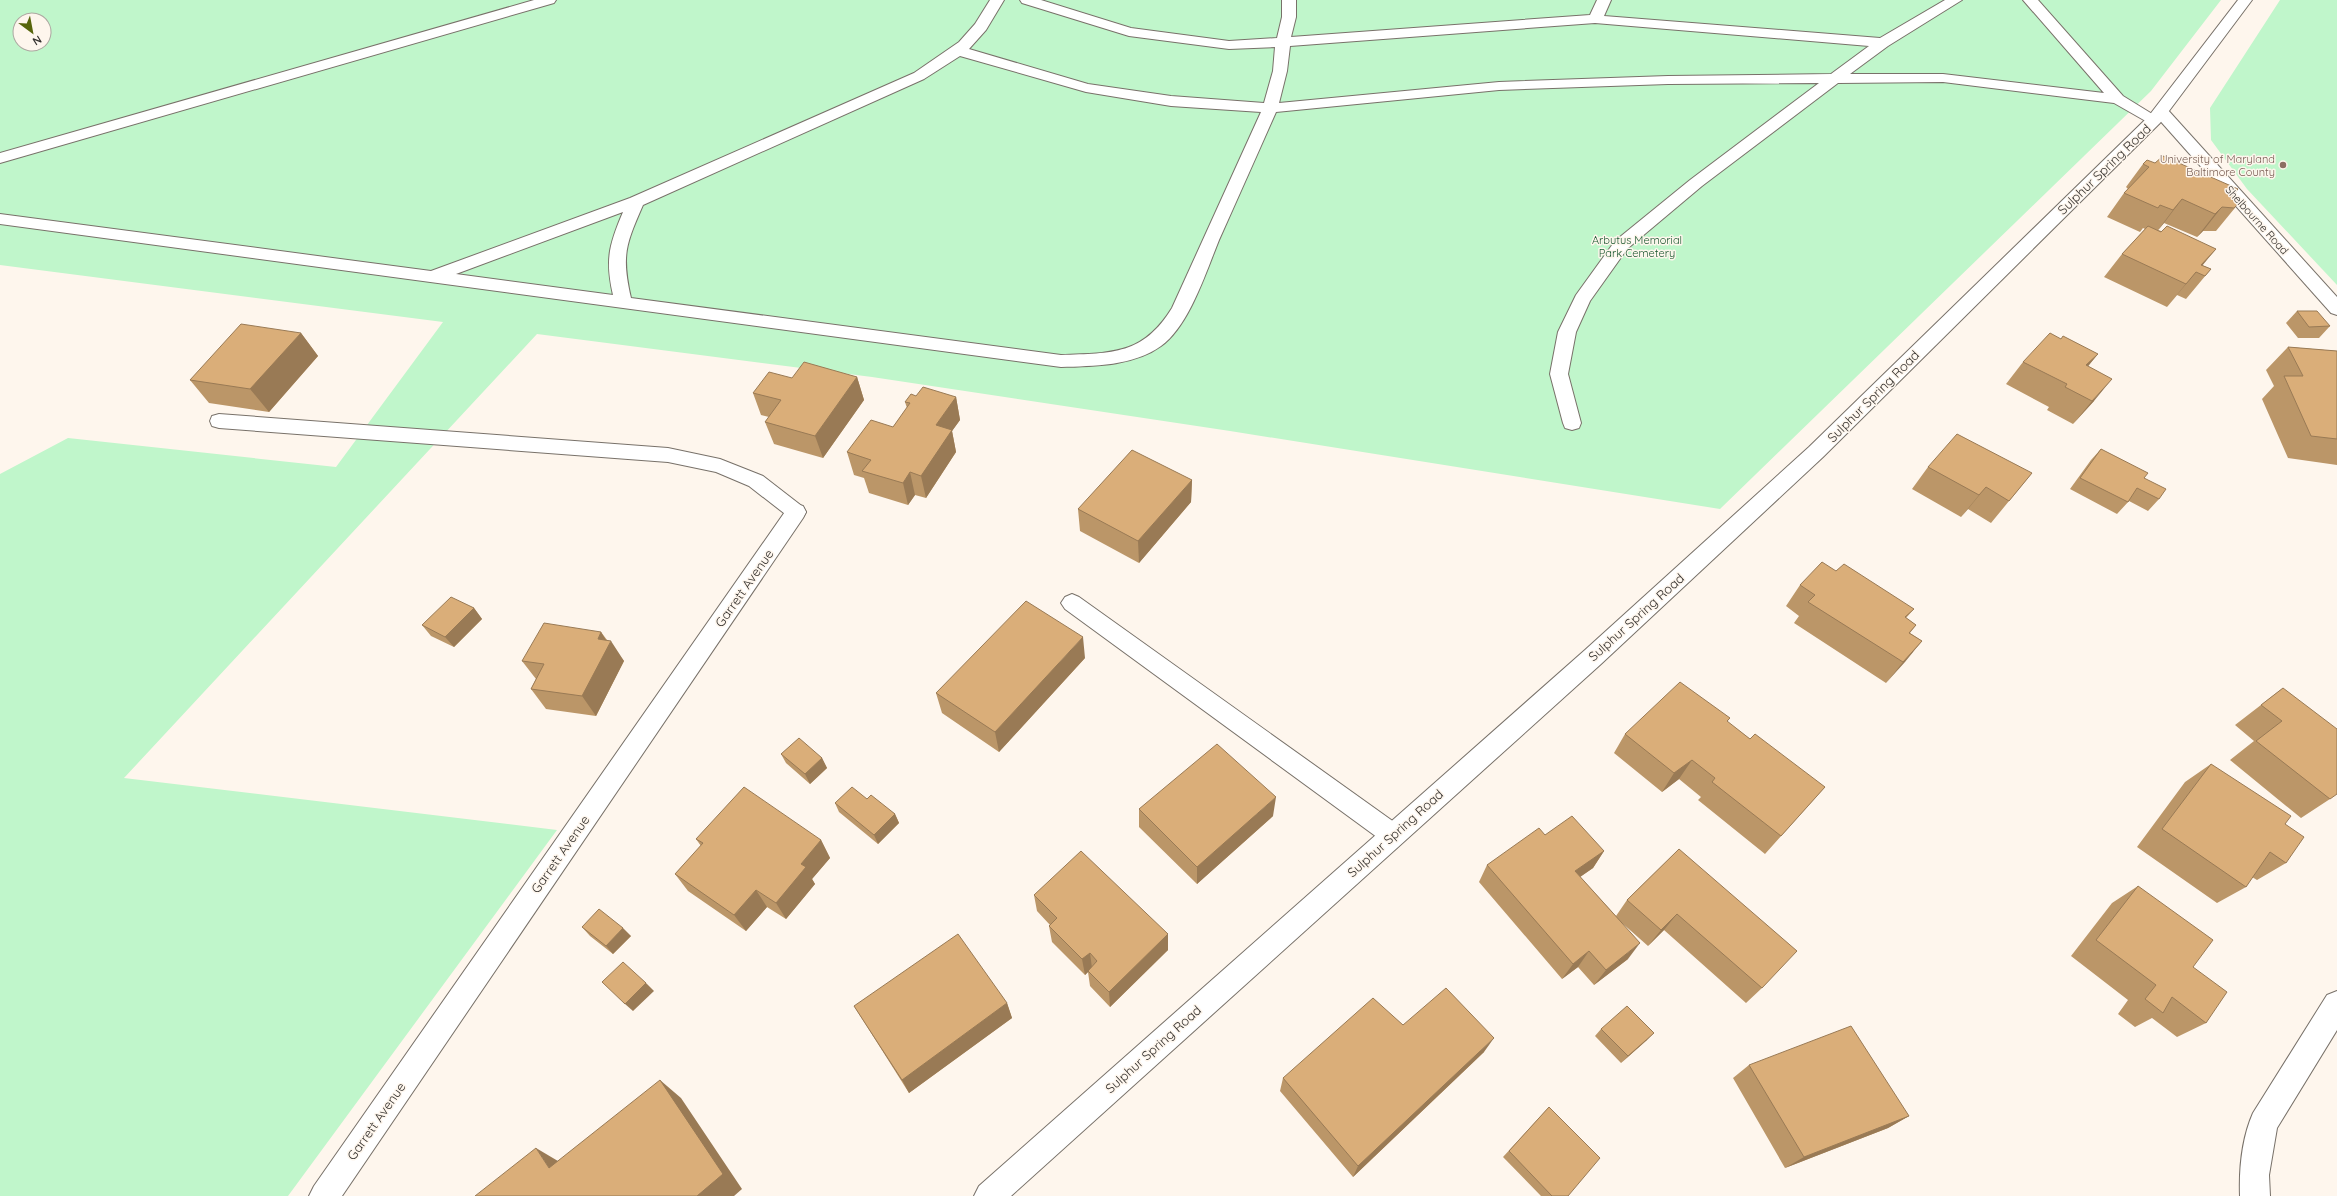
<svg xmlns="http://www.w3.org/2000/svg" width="2337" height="1196" font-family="Quicksand,sans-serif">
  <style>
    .green { fill: #c0f6cb; fill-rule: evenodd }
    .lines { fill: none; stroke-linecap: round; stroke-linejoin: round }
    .service-casing { stroke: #787169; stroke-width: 2 }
    .minor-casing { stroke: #787169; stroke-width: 2 }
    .tertiary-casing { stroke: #787169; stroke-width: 2 }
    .secondary-casing { stroke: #787169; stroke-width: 2 }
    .service { fill: #fff; fill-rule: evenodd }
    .minor { fill: #fff; fill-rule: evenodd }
    .tertiary { fill: #fff; fill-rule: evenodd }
    .secondary { fill: #fff; fill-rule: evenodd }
    .wall { fill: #bb9668 }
    .shaded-wall { fill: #997a55 }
    .building { fill: #daae79; stroke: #997a55 }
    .education-dot { fill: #8d6e63; stroke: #fef6ed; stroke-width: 1.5 }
    .labels { text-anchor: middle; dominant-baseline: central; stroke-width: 3; stroke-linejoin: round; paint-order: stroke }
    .far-education-label { font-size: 11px; fill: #785e54; stroke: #fef6ed; text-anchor: end }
    .far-street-label { font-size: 11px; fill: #34312e; stroke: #fef6ed }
    .far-park-label { font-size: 11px; fill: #18572e; stroke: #fef6ed }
    .street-label { font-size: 13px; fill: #34312e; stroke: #fef6ed }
  </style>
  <rect width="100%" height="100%" fill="#fef6ed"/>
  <path class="green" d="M0 0H2221L2151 91 1720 509 1230 431 872 377 537 334 124 778 557 830 288 1196H0V474L68 438 336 467 443 322 0 265ZM20 20H44V44H20Z
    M2280 0H2337V285L2247 189 2211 140 2210 108Z"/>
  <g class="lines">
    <defs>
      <path id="service" d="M534 0H556L554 3 0 163V153Z
        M990 0H1004L986 30 969 49 1088 84 1171 96 1264 103 1273 71 1275 47 1229 49 1129 36 1022 3 1020 0H1041L1131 28 1229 41 1277 38 1282 17V0H1296V17L1291 37 1590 15 1597 0H1611L1604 16 1880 38 1945 0H1962L1888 46 1850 74H1943L2104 93 2023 0H2038L2123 96 2162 120 2159 123H2149L2114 103 1943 82 1838 83 1702 186 1627 249 1590 301 1576 332 1568 374 1581 423 1579 428 1572 430 1565 428 1563 423 1550 374 1558 332 1576 295 1615 241 1690 180 1819 83 1668 84 1499 90 1276 112C1257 155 1238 198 1219 240 1206 272 1189 326 1161 346 1134 366 1093 366 1061 367L0 224V214L431 271 630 198 914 73 959 42 975 24ZM1595 23 1869 46 1831 74 1668 76 1499 82 1279 103 1287 71 1290 46ZM960 56 1086 92 1171 106 1261 112 1172 308C1143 355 1113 353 1061 355L631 298C621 255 626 244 643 205L924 79ZM623 212C609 245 605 260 613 295L456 274Z
        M219 414 668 448 720 459 763 476 803 507 806 512 803 517 796 520 789 517 749 486 716 472 668 462 219 428 212 426 210 421 212 416Z
        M1072 594 1079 597 1401 827 1405 835 1401 843 1393 846 1385 843 1065 609 1061 603 1065 597Z"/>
      <path id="minor" d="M796 504 803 506 806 512 803 518 342 1196H309L314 1186 789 506Z
        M2337 991V1030L2277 1128 2269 1175 2270 1196H2240C2239 1169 2242 1138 2253 1113L2327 995Z"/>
      <path id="tertiary" d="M2161 107 2167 109 2337 297V315L2331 313 2155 115 2153 112 2155 109Z"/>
      <path id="secondary" d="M2238 0H2252L2160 123 1823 457 1601 664 1011 1196H974L979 1186 1585 650 1809 447 2148 117Z"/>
    </defs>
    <use href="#service" class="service-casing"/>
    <use href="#minor" class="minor-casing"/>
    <use href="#tertiary" class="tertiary-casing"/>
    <use href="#secondary" class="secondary-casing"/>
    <use href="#service" class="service"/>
    <use href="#minor" class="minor"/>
    <use href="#tertiary" class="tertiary"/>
    <use href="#secondary" class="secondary"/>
  </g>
  <path class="wall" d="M2155 163 2238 189 2232 197 2239 203 2216 231H2203L2197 237 2164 223 2158 230 2216 249 2202 265 2211 269 2186 299 2177 295 2167 307 2104 277 2122 254 2145 229 2143 228 2140 232 2107 217 2124 193 2128 189 2126 187 2143 164Z
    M2297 311 2330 326 2319 338H2298L2286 323Z
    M301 333 318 356 269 412 209 403 190 380Z
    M2061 339 2098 354 2088 366 2094 401 2073 424 2047 410 2049 407 2006 384 2023 362Z
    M2288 347 2337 351V465L2288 458 2262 399 2274 386 2266 370Z
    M857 377 864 400 823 458 774 444 765 422 769 417 761 415 753 393 792 378Z
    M916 396 956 397 960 420 952 431 956 452 926 498 915 495 908 505 869 493 864 478 854 475 847 452 893 427 907 408 905 402Z
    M2101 449 2144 478 2159 499 2148 511 2129 501 2117 514 2070 489 2091 460Z
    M1928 467 2032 473 1991 523 1968 509 1961 517 1912 489Z
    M1192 480 1191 502 1139 563 1080 531 1078 509Z
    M1836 571 1914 609 1906 618 1916 625 1910 633 1922 641 1886 683 1794 623 1799 616 1786 606 1800 585Z
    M474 608 482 619 454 647 431 636 422 625Z
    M601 632 607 640 624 661 596 716 546 709 531 689 536 679 522 661Z
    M1085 658 999 752 942 713 936 693Z
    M2283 688 2330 799 2301 818 2230 760 2254 741 2235 725Z
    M1730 718 1727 722 1750 739 1825 787 1765 854 1698 800 1701 797 1679 779 1662 792 1614 753 1625 734Z
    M781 754 822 758 827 768 810 784 786 763Z
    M2211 764 2285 824 2286 863 2257 880 2252 877 2246 887 2217 903 2137 847 2185 782Z
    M867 799 895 814 899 823 878 844 839 812 835 803Z
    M1139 809 1273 816 1197 884 1139 827Z
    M1545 835 1604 851 1593 868 1580 877 1616 916 1627 900 1679 849 1762 988 1746 1003 1664 930 1648 946 1622 923 1628 959 1594 985 1578 967 1562 979 1479 882 1487 865Z
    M696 839 821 840 830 858 812 879 815 884 786 919 767 907 746 931 688 891 675 874 701 846Z
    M2138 886 2193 967 2206 1023 2177 1037 2152 1018 2135 1027 2118 1014 2128 1000 2071 956 2112 903Z
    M1034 895 1168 934V950L1110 1007 1090 986 1088 972 1085 975 1052 942 1049 926 1050 925 1037 911Z
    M582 927 631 936 613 954 590 936Z
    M1007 1003 1012 1018 909 1093 854 1006Z
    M1403 1025 1484 1052 1353 1177 1280 1091 1283 1078Z
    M1601 1029 1647 1040 1621 1063 1595 1036Z
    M1749 1065 1909 1116 1888 1128 1785 1168 1733 1078Z
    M1549 1107 1568 1196H1541L1503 1157Z"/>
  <path class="shaded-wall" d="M2182 199 2164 223 2155 234 2173 210Z
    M2222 207 2203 231 2197 237 2215 214Z
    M2216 249 2197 272H2196L2167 307 2201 265Z
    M301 333 318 356 269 412 250 389Z
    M2098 354 2080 376 2086 365Z
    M857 377 864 400 823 458 815 436Z
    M2112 379 2094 401 2073 424 2092 401Z
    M956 397 960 420 952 431 956 452 926 498 921 476 936 425Z
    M910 472 915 495 908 505 903 483Z
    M1192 480 1191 502 1139 563 1138 541Z
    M1986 487 1968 509 1961 517 1979 495Z
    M474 608 482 619 454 647 445 637Z
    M601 632 609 645 611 641 624 661 596 716 582 696 598 639Z
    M1083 637 1085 658 999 752 995 732Z
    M1922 641 1905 662 1886 683 1903 662Z
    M822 758 827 768 810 784 805 774Z
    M1692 760 1679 779 1662 792 1674 773Z
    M1276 797 1273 816 1197 884V867Z
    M895 814 899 823 878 844 874 835Z
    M821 840 830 858 812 879 815 884 786 919 776 903 801 864Z
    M1604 851 1593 868 1564 888 1575 871Z
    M756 890 767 907 746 931 734 915Z
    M1677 914 1664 930 1648 946 1661 930Z
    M623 928 631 936 613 954 606 946Z
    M1168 934V950L1110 1007 1109 992Z
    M1640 943 1628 959 1594 985 1606 970Z
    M1589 951 1578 967 1562 979 1573 964Z
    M1090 953 1092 968 1085 975 1082 959Z
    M646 983 654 991 633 1011 625 1004Z
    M1007 1003 1012 1018 909 1093 902 1080Z
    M1654 1033 1647 1040 1621 1063 1628 1056Z
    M1494 1038 1484 1052 1353 1177 1358 1166Z
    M660 1080 681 1098 742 1189 734 1196H697Z
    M1909 1116 1888 1128 1785 1168 1804 1157Z
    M536 1148 563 1164 549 1168Z"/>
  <path class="building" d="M2163 156 2238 189 2232 196 2239 203 2234 208 2222 207 2215 214 2182 199 2173 210 2160 205 2158 208 2124 193 2149 167 2143 164 2147 160 2155 163Z
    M2148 226 2161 232 2167 226 2216 249 2201 265 2211 269 2205 276 2196 272 2186 284 2122 254Z
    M2297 311H2317L2330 326 2309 327Z
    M241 324 301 333 250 389 190 380Z
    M2050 333 2061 339 2063 336 2098 354 2086 365 2112 379 2092 401 2065 387 2067 384 2023 362Z
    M2288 347 2337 351V439L2311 436 2284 376H2303Z
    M804 362 857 377 815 436 765 422 781 400 753 393 769 372 792 378Z
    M923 387 956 397 936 425 952 430 921 476 910 472 903 483 862 471 871 460 847 452 871 420 893 427 910 403 905 402 911 394 916 396Z
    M1957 434 2032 473 2009 501 1986 487 1979 495 1928 467Z
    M2101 449 2148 473 2144 478 2166 489 2159 499 2137 488 2128 502 2080 478Z
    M1132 450 1192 480 1138 541 1078 509Z
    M1822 562 1836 571 1844 564 1914 609 1905 617 1916 625 1909 633 1922 641 1903 662 1808 602 1815 595 1800 585Z
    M451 597 474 608 445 637 422 625Z
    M1026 601 1083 637 995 732 936 693Z
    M544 623 601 632 598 639 611 641 582 696 531 689 544 664 522 661Z
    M1680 682 1730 718 1727 721 1750 739 1755 734 1825 787 1781 836 1712 782 1715 778 1692 760 1674 773 1625 734Z
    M2283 688 2337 729V794L2330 799 2256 741 2282 721 2261 705Z
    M799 738 822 758 805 774 781 754Z
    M1217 744 1276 797 1197 867 1139 809Z
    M2211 764 2291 816 2285 824 2304 837 2286 863 2270 852 2246 887 2162 829Z
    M744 787 821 840 801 864 806 867 776 903 756 890 734 915 675 874 703 843 696 839Z
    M852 787 867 799 871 795 895 814 874 835 835 803Z
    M1572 816 1604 851 1575 871 1640 943 1606 970 1589 951 1573 964 1487 865 1539 828 1545 835Z
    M1679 849 1797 951 1762 988 1677 914 1661 930 1627 900Z
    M1081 851 1168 934 1109 992 1088 971 1097 961 1090 953 1082 959 1049 926 1057 918 1034 895Z
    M2138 886 2213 940 2193 967 2227 992 2206 1023 2172 997 2163 1013 2145 999 2156 985 2096 940Z
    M599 909 623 928 606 946 582 927Z
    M958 934 1007 1003 902 1080 854 1006Z
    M623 962 646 983 625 1004 602 982Z
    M1446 988 1494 1038 1358 1166 1283 1078 1373 998 1403 1025Z
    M1627 1006 1654 1033 1628 1056 1601 1029Z
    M1851 1026 1909 1116 1804 1157 1749 1065Z
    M660 1080 723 1174 697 1196H475L536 1148 549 1168Z
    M1549 1107 1600 1158 1568 1196H1552L1509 1151Z"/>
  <circle class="education-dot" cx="2283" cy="165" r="4"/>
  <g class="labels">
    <g class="far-education-label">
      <text x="2275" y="159">University of Maryland<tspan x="2275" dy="13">Baltimore County</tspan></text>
    </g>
    <g class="far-street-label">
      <text transform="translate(2257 220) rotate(48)">Shelbourne Road</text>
    </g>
    <g class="far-park-label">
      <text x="1637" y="240">Arbutus Memorial<tspan x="1637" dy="13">Park Cemetery</tspan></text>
    </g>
    <g class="street-label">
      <text transform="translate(2104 169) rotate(-44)">Sulphur Spring Road</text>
      <text transform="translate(1873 396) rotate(-45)">Sulphur Spring Road</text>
      <text transform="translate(744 588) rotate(-55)">Garrett Avenue</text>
      <text transform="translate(1636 617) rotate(-42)">Sulphur Spring Road</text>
      <text transform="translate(1395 833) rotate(-42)">Sulphur Spring Road</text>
      <text transform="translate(560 854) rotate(-55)">Garrett Avenue</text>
      <text transform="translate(1153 1049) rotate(-42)">Sulphur Spring Road</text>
      <text transform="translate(376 1121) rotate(-55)">Garrett Avenue</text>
    </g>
  </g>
  <g transform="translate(32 32) rotate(148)"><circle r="19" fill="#fef6ed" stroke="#ada7a1"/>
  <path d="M0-3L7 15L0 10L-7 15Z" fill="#57650c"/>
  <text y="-6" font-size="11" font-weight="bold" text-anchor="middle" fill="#34312e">N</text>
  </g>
</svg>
